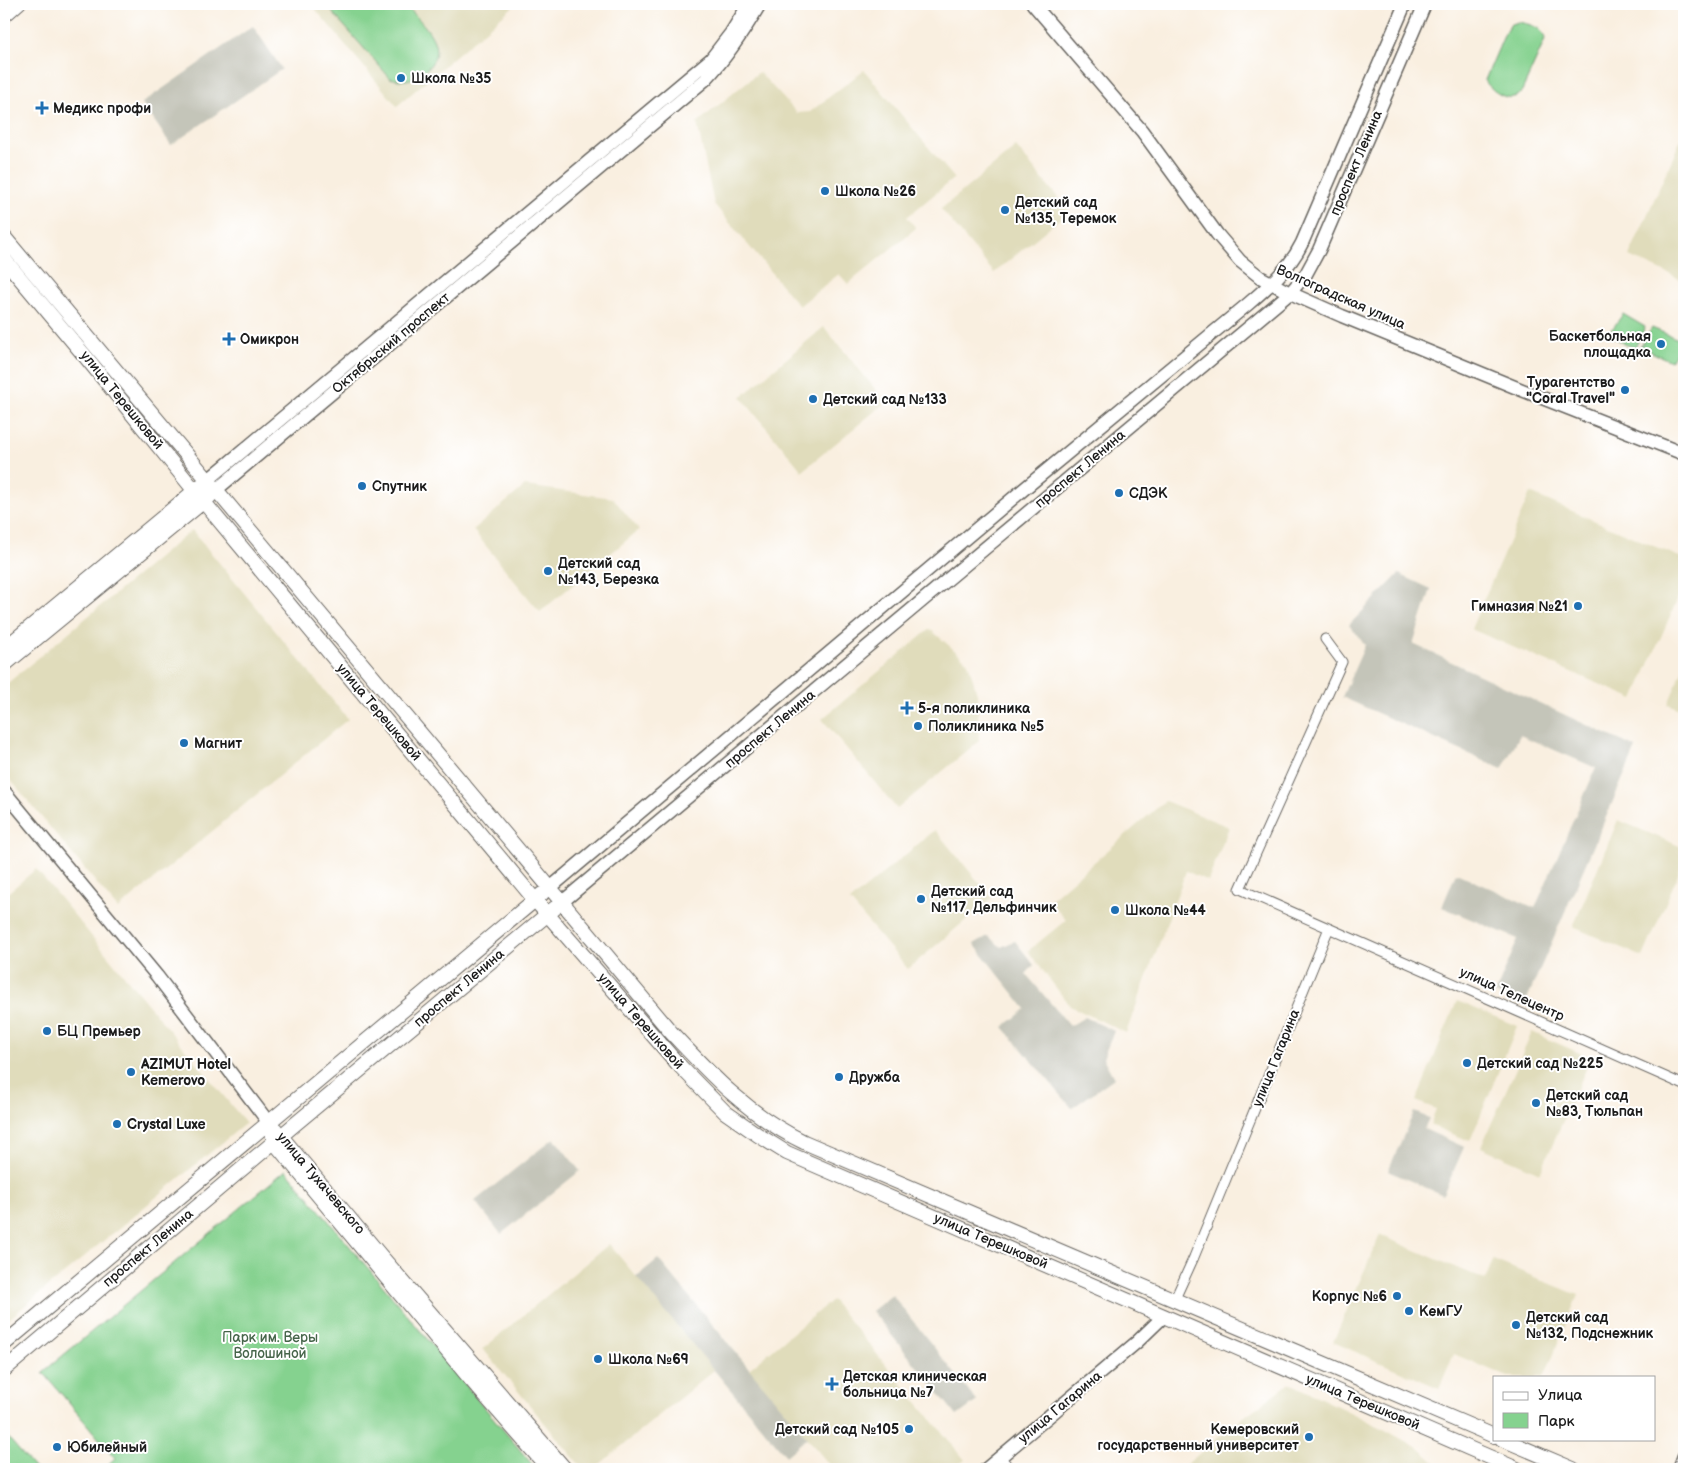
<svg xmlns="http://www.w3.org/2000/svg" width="1688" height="1473" font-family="'Balsamiq Sans',sans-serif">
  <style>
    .built { fill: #e0dcbb }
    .industrial { fill: #c4c5b9 }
    .green { fill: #85d28f; stroke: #507756 }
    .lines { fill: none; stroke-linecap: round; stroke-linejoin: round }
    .street-casing { stroke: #696661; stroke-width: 11 }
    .secondary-casing { stroke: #696661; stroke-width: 15 }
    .primary-casing { stroke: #696661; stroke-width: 16 }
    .street { stroke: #fff; stroke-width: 9 }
    .secondary { stroke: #fff; stroke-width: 12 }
    .primary { stroke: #fff; stroke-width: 14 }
    .poi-dot { fill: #1f6fb2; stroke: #fff; stroke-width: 2 }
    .labels { text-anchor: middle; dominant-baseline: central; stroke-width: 4; stroke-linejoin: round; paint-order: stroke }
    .poi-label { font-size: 14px; font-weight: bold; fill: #1c1c1c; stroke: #fff; text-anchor: start }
    .street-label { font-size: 14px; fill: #1c1c1c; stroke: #fff }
    .park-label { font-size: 14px; fill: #46654a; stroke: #fff }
  </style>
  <rect width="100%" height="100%" fill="#fff"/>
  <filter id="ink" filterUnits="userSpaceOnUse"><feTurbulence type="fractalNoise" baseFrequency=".02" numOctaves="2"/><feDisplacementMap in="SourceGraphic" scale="10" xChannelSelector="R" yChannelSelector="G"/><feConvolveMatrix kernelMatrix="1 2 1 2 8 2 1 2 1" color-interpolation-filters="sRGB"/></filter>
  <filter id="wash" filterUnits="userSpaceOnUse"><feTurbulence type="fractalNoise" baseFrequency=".0096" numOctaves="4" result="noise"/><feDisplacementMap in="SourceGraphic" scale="20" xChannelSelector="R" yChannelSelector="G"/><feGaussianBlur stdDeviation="1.12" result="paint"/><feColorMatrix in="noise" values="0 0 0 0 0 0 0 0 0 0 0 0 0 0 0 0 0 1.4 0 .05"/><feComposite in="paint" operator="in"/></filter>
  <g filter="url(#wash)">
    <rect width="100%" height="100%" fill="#f9efe0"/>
    <path class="built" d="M311 4H516L397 106Z
      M864 70 954 178 907 217 916 228 848 284 839 274 799 306 714 204 697 123 759 72 797 113 810 112Z
      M1681 139 1684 141V281L1629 256Z
      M1016 147 1069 211 994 273 941 209Z
      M824 327 886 402 802 471 741 397Z
      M525 486 613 498 639 530 540 612 473 530Z
      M1530 493 1684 559V584L1634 699 1471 629Z
      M192 530 348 719 118 909 4 772V686Z
      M930 629 968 662 978 697 979 741 897 809 822 719Z
      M1684 666V711L1668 704Z
      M1165 801 1229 827 1208 881 1186 871 1126 1033 1070 1006 1028 951 1066 920 1049 901Z
      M1618 820 1684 848V860L1643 957 1573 927Z
      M935 830 992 898 908 969 850 901Z
      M36 869 246 1123 4 1323V896Z
      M1457 1001 1517 1026 1470 1141 1430 1125 1436 1109 1416 1101Z
      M1532 1032 1591 1058 1540 1173 1481 1147Z
      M1380 1235 1485 1280 1493 1260 1578 1295 1544 1377H1508L1454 1354 1439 1388 1333 1342Z
      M609 1244 714 1370 594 1469H583L483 1349Z
      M832 1300 965 1460 953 1469H833L749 1369Z
      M1290 1383 1376 1425 1420 1449 1443 1469H1181L1237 1422Z"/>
    <path class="industrial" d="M253 26 282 69 171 145 142 103Z
      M1399 574 1431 589 1413 644 1636 748 1524 1006 1495 994 1518 939 1442 907 1456 873 1535 908 1596 768 1520 735 1502 769 1342 697 1365 645 1349 625Z
      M988 936 1001 947 1015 941 1034 965 1026 974 1070 1026 1085 1017 1114 1031 1103 1058 1114 1078 1072 1108 1003 1027 1026 1009 974 944Z
      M1414 1112 1429 1118 1424 1129 1464 1147 1443 1195 1388 1171Z
      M554 1138 580 1171 501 1234 475 1201Z
      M658 1259 807 1438 786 1456 636 1277Z
      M892 1295 977 1401 957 1416 872 1311Z"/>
    <path class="green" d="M325 4H405C423 25 454 49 422 73 411 81 403 82 390 78Z
      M1518 22C1529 24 1544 27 1545 40L1521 93C1518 95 1516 97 1513 97 1504 100 1488 88 1485 80L1506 31 1511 24Z
      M1623 314 1645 327 1635 348 1608 335Z
      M1652 328 1683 341 1671 361 1640 347Z
      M286 1170 536 1469H103L115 1458 43 1372Z
      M4 1432 5 1434 35 1469H4Z"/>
  </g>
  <g filter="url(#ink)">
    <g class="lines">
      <defs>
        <path id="street" d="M4 19 21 4
          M1325 639 1342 662 1240 889 1684 1085
          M1174 1301 1194 1257 1329 928
          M1000 1457 1010 1469"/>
        <path id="secondary" d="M1033 4 1142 131 1217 234 1240 261 1260 277 1290 293 1342 316 1522 390 1684 454
          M207 481 711 59 731 33 749 4
          M216 490 706 79C728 56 744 31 760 4
          M4 791 157 976 269 1123
          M550 888 1024 489 1248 304C1269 286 1290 268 1302 243L1405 4
          M561 903 1290 293 1306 274 1319 250 1425 4
          M986 1469 1137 1342 1164 1316
          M1679 1469 1684 1456"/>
        <path id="primary" d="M4 237 670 1031C711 1075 748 1115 804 1142L1494 1436
          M4 259 85 356 203 501 535 900 677 1063 725 1112 758 1135 787 1153 1517 1469
          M4 649 203 484
          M4 665 210 496
          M275 1129 380 1255 565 1469
          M272 1133 274 1142 289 1160 472 1381 549 1469
          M4 1344 542 894
          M4 1370 294 1125 555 908
          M1502 1439 1573 1469"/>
      </defs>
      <use href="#street" class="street-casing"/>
      <use href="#secondary" class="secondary-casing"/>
      <use href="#primary" class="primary-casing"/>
      <use href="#street" class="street"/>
      <use href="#secondary" class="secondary"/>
      <use href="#primary" class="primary"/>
    </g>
  </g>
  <g class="poi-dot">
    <circle cx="401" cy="78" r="5"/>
    <path d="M39.5 100.5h5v5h5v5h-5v5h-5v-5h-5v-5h5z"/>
    <circle cx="825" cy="191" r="5"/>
    <circle cx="1005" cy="210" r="5"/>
    <path d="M226.5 331.5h5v5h5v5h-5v5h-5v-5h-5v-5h5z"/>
    <circle cx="1661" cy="344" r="5"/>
    <circle cx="1625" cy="390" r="5"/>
    <circle cx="813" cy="399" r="5"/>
    <circle cx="362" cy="486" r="5"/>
    <circle cx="1119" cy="493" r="5"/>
    <circle cx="548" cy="571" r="5"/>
    <circle cx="1578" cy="606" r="5"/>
    <path d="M904.5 700.5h5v5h5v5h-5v5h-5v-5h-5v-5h5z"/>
    <circle cx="918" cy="726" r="5"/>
    <circle cx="184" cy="743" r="5"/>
    <circle cx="921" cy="899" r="5"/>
    <circle cx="1115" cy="910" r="5"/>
    <circle cx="47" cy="1031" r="5"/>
    <circle cx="1467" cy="1063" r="5"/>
    <circle cx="131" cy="1072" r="5"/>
    <circle cx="839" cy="1077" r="5"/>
    <circle cx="1536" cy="1103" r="5"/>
    <circle cx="117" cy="1124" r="5"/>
    <circle cx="1397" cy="1296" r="5"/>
    <circle cx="1409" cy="1311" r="5"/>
    <circle cx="1516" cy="1325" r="5"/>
    <circle cx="598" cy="1359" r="5"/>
    <path d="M829.5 1376.5h5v5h5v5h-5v5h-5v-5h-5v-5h5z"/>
    <circle cx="909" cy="1429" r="5"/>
    <circle cx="1309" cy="1437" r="5"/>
    <circle cx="57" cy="1447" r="5"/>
  </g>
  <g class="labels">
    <g class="poi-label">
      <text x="411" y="78">Школа №35</text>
      <text x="53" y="108">Медикс профи</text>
      <text x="835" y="191">Школа №26</text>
      <text x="1015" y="202">Детский сад<tspan x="1015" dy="16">№135, Теремок</tspan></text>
      <text x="1651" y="336" text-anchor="end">Баскетбольная<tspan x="1651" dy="16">площадка</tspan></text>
      <text x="240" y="339">Омикрон</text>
      <text x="1615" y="382" text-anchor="end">Турагентство<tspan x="1615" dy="16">"Coral Travel"</tspan></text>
      <text x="823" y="399">Детский сад №133</text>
      <text x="372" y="486">Спутник</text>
      <text x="1129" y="493">СДЭК</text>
      <text x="558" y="563">Детский сад<tspan x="558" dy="16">№143, Березка</tspan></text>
      <text x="1568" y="606" text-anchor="end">Гимназия №21</text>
      <text x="918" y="708">5-я поликлиника</text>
      <text x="928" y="726">Поликлиника №5</text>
      <text x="194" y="743">Магнит</text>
      <text x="931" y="891">Детский сад<tspan x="931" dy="16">№117, Дельфинчик</tspan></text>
      <text x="1125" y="910">Школа №44</text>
      <text x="57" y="1031">БЦ Премьер</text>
      <text x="1477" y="1063">Детский сад №225</text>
      <text x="141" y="1064">AZIMUT Hotel<tspan x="141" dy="16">Kemerovo</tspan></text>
      <text x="849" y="1077">Дружба</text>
      <text x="1546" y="1095">Детский сад<tspan x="1546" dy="16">№83, Тюльпан</tspan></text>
      <text x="127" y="1124">Crystal Luxe</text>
      <text x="1387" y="1296" text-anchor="end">Корпус №6</text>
      <text x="1419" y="1311">КемГУ</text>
      <text x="1526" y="1317">Детский сад<tspan x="1526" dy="16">№132, Подснежник</tspan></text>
      <text x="608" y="1359">Школа №69</text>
      <text x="843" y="1376">Детская клиническая<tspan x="843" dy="16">больница №7</tspan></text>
      <text x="899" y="1429" text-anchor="end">Детский сад №105</text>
      <text x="1299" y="1429" text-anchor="end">Кемеровский<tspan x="1299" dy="16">государственный университет</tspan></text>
      <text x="67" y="1447">Юбилейный</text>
    </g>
    <g class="street-label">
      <text transform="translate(1356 163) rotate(-67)">проспект Ленина</text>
      <text transform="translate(1341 297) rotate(24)">Волгоградская улица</text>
      <text transform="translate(391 343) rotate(-40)">Октябрьский проспект</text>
      <text transform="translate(122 400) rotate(51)">улица Терешковой</text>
      <text transform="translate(1080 469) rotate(-40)">проспект Ленина</text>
      <text transform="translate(379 712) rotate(50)">улица Терешковой</text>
      <text transform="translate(770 729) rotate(-40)">проспект Ленина</text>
      <text transform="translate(459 988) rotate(-40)">проспект Ленина</text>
      <text transform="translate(1512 994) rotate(24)">улица Телецентр</text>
      <text transform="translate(641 1021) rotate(49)">улица Терешковой</text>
      <text transform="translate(1276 1058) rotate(-68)">улица Гагарина</text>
      <text transform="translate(321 1183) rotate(50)">улица Тухачевского</text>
      <text transform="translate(991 1241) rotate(23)">улица Терешковой</text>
      <text transform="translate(148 1248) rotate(-40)">проспект Ленина</text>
      <text transform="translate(1363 1402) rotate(23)">улица Терешковой</text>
      <text transform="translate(1060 1407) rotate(-40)">улица Гагарина</text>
    </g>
    <g class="park-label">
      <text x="270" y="1337">Парк им. Веры<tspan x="270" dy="16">Волошиной</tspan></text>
    </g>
  </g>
  <rect width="1688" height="1473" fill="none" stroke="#fff" stroke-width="20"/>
  <rect x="1493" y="1376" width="162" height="65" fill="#ffffff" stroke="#a4a4a4"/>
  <rect x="1503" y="1392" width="25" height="8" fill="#ffffff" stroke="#a4a4a4"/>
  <text x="1538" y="1400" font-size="15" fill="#1c1c1c">Улица</text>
  <rect x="1503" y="1413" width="25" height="15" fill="#85d28f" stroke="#a4a4a4"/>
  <text x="1538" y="1426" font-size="15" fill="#1c1c1c">Парк</text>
</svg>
